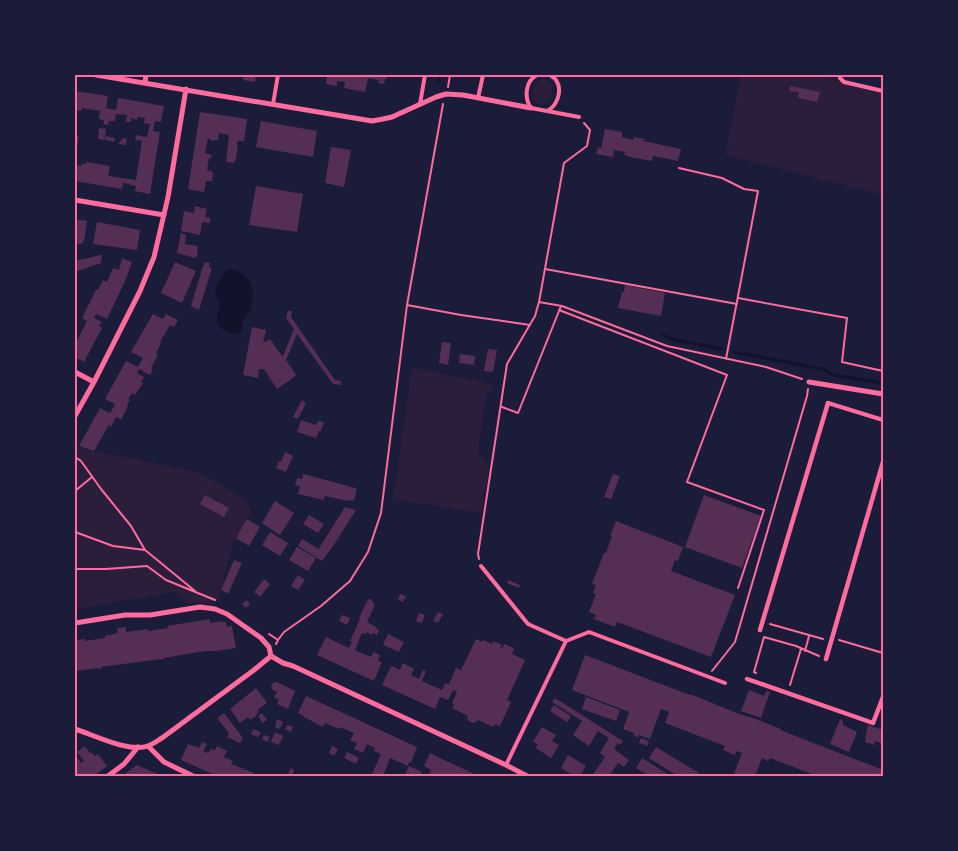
<svg xmlns="http://www.w3.org/2000/svg" width="958" height="851" font-family="'Work Sans',sans-serif">
  <style>
    .green { fill: #2a1e3b }
    .water { fill: #12122b }
    .lines { fill: none; stroke-linecap: round; stroke-linejoin: round }
    .stream { stroke: #12122b; stroke-width: 3 }
    .building { fill: #542f53 }
    .path { stroke: #ff6b9d; stroke-width: 2 }
    .service { stroke: #ff6b9d; stroke-width: 4 }
    .pedestrian { stroke: #ff6b9d; stroke-width: 4.5 }
    .minor { stroke: #ff6b9d; stroke-width: 5 }
    .neatline { fill: none; stroke: #ff6b9d; stroke-width: 2 }
  </style>
  <rect width="100%" height="100%" fill="#1b1b3a"/>
  <path class="green" d="M741 75H828L827 78 883 93V195L725 155Z
    M541 79C565 80 545 116 535 101 530 94 535 83 541 79Z
    M412 367 495 385 486 397 478 451 489 469 481 513 393 499Z
    M75 448 131 458 201 473 245 499 252 512 233 543 219 597 214 604 188 603 174 592 75 609Z"/>
  <path class="water" d="M228 269C251 271 257 290 250 310 248 315 243 319 242 324 242 327 243 329 242 332L238 334C229 333 217 330 217 319 217 314 219 308 220 303 219 300 217 298 216 295 214 288 222 273 228 269Z"/>
  <g class="lines">
    <path class="stream" d="M439 81 440 75
      M661 334 671 339 722 349
      M734 352 823 369 833 375 883 383"/>
  </g>
  <path class="building" d="M244 75H256L255 82 243 80Z
    M327 75H385L387 76 386 79H385L384 84 378 83 379 80 368 78 365 92 344 88 345 82 337 81V86L326 84Z
    M790 86 820 92 817 102 798 98 799 92 789 91Z
    M75 91 108 96 106 108 116 110 118 98 164 106 161 122 155 121 153 131 160 132 150 194 135 191 136 186 130 185V184L123 183 122 189 75 181V165L81 166V164H86V162L110 166 108 176 136 180 142 141 135 140 136 135 147 137 150 124 144 123 145 118 138 117 137 120 131 118V122H126L127 115 116 114 115 121H109L108 125 103 124 104 120 99 119 100 111 82 108 81 111 75 110Z
    M200 112 247 119 244 141H237V145H238L236 159H235L234 163 226 162 229 135 219 133 218 140H214V141L210 140V139L208 138 205 153 212 155 211 159 209 158 207 170 213 172 212 181H206L204 192 188 189Z
    M261 121 317 131 313 157 256 147Z
    M99 128 106 129 105 140 98 139Z
    M605 129 622 132V137L633 140 634 137 644 139 643 141 681 149 678 161 653 156 652 161 630 157 624 155 625 152 614 150 613 157 596 154 598 147 601 148Z
    M75 131 77 132V136L79 137 77 146 75 145Z
    M106 136 115 138 114 142 106 140Z
    M123 138 127 139 126 145 118 144Z
    M331 147 351 150 344 187 325 183Z
    M256 186 303 194 297 232 249 225Z
    M195 206 207 209 205 217 210 218V223L202 222 200 235 181 231 184 211 194 213Z
    M75 219 87 221 85 236 83 243 80 244 75 243Z
    M97 222 140 230 137 250 93 244Z
    M181 233 186 235 185 244 198 246 197 251 198 255 195 258 177 253Z
    M100 255H102L101 263 75 272V260L85 259Z
    M122 258 132 262 126 279 107 319 96 314 94 318 102 322 99 326 102 328 84 362 75 357V340L77 341 87 321 82 318 96 290H98L103 280 107 282 113 268 119 270Z
    M175 262 196 271 182 303 161 293Z
    M205 262 210 263 209 267 212 268 199 310 191 306 203 266H204Z
    M625 285 665 293 661 316 618 308 622 292H624Z
    M288 311H292L291 317 335 380 341 381V385L333 384 297 334 286 360 296 375 293 378 277 389 264 369H259L258 378 243 375 252 327 266 330 263 343 270 339 282 356H283L294 329 286 318Z
    M153 314 163 319 166 314 178 320 174 327 170 325 160 342 161 343 156 353 158 355 151 368 153 369 150 375 139 369 137 373 144 377 141 382 143 383 135 395 132 393 128 399 130 400 127 405 128 406 121 420 116 417 111 427 109 425 94 451 79 446 100 408 110 413 113 408 115 404 105 399 126 361 138 367 143 358 131 352Z
    M442 342 451 343 448 365 439 363Z
    M488 349 497 350 493 372 484 371Z
    M460 354 475 356 474 365 459 363Z
    M302 400 306 403 298 419 293 417Z
    M301 420 316 425 318 421 324 422 321 431H319L316 438 297 432Z
    M285 452 293 456 286 472 276 468 279 461 281 462Z
    M303 474 352 487 357 489 354 501 349 500 348 501 325 496 324 500 298 494 300 486 295 485 297 478 302 479Z
    M613 474 620 476 611 499 604 497Z
    M205 495 229 508 224 517 200 504Z
    M704 495 761 516 742 568 685 547Z
    M275 501 294 513 280 535 262 523Z
    M345 507 356 510 335 543 322 561 298 546 302 539 317 548 318 550Z
    M309 515 324 524 318 533 303 524Z
    M247 519 260 527 249 546 236 538Z
    M616 521 683 547 678 561 675 560 671 571 735 595 711 657 617 622 615 627 594 619 596 615 589 612 596 594 593 593 596 585 592 584 604 553H606L612 536H610Z
    M270 532 288 543 280 556 262 545Z
    M297 547 316 558 308 571 289 560Z
    M234 560 242 563 228 594 221 590Z
    M298 575 305 580 298 590 291 586Z
    M264 579 270 584 260 597 254 592Z
    M508 580 520 585 519 588 507 583Z
    M400 594 406 596 403 602 398 599Z
    M370 598 375 605 367 622 376 627V628L379 630 377 635 373 633 372 635 367 632 366 634 362 633 355 650 371 657 374 652 380 655 378 661 382 662 374 681 317 655 326 637 349 648 352 642 350 641 360 619 359 618 367 601Z
    M247 600 250 604 246 608 242 604Z
    M438 612 443 614 438 623 433 621Z
    M419 613 425 615 422 623 416 621Z
    M342 615 350 618 347 625 339 621Z
    M210 619V623L221 621V622H226L227 627 232 626 236 648 216 651H205L164 658V659L161 660V659L101 667V669H98V668L75 671V640L85 639V641L105 638V636L118 633 117 628 126 627V632L147 629 148 631 168 628 167 626Z
    M388 634 404 642 399 652 383 645Z
    M476 639 482 642 483 640 492 644 493 641 502 645 500 648 502 649 504 644 514 648 512 654 525 660 507 700 511 702 500 726 495 724 493 727 478 720 474 723 470 722 467 719 468 716 452 708 454 705 452 703 457 692 453 690 448 700 440 697 435 709 382 685 391 666 400 670 403 663 414 669 411 675 419 679 423 670 426 671 422 681 442 690 445 683 449 684 456 668 461 670Z
    M585 655 690 695V694L742 715 756 719 781 729 780 730 883 770V776H817L770 758 768 761 762 758 755 776H733L742 753 736 751 735 755 723 750 725 746 665 723 669 712 661 709 650 739 639 735 638 738 633 735 634 733 623 729 629 712 572 690Z
    M277 682 295 691 288 709 277 704 279 700 274 697 277 692 273 690 271 687 273 683Z
    M256 688 267 703 257 710 259 712 256 715V716L250 720 248 717 240 723 230 709Z
    M749 690 764 696 766 691 770 692 761 718 741 711Z
    M306 696 417 747 411 763 409 762 408 766 390 758 383 776H371L381 754 374 751 375 748 367 744 363 753 354 749 357 743 350 740 354 733 340 727 339 729 325 723 323 727 304 717V716L298 713Z
    M586 697 620 710 616 721 582 709Z
    M555 698 623 741 620 745 618 743 614 749 629 760 624 767 618 763 609 776H592L605 757 600 753 609 738 598 731 589 746 573 735 582 721 552 702Z
    M554 705 571 716 567 722 550 711Z
    M224 713 243 738 240 743 227 737 229 733 217 718Z
    M262 713 267 720 262 723 258 716Z
    M277 719 283 722 281 727H280L279 729 275 727Z
    M840 719 843 721V725L857 732 849 752 830 744Z
    M287 725 293 727 291 732 285 729Z
    M868 725 883 730V744L875 741 874 745 865 742 866 738H865Z
    M542 727 556 735 552 741 559 745 551 758 536 748 538 744 533 742Z
    M253 729 261 732 258 737 251 734Z
    M275 732 283 736 279 745 271 742Z
    M264 735 270 737 267 742 262 739Z
    M641 738 649 741 647 746 639 743Z
    M202 742 207 744 203 751 208 753 211 749 215 750 217 746 227 751 224 757 233 761 231 764 254 773V775L257 776H217L181 760 188 744 199 748Z
    M85 746 90 753 91 752 95 756 98 754 107 766 94 776H75V758L77 757 81 763 84 761 77 752Z
    M332 746 338 749 334 756 329 753Z
    M656 747 699 773 697 776H678L649 758Z
    M347 752 359 758 356 764 344 758Z
    M430 753 442 759 479 776H428L431 770 424 766Z
    M568 755 586 766 580 776H569L571 774 561 768Z
    M642 758 666 773 664 776H649L636 768Z
    M137 765 162 776H122Z
    M409 766 422 772 420 776H404Z
    M291 768 294 770 292 776H287Z"/>
  <g class="lines">
    <path class="path" d="M448 87 450 75
      M679 168 722 178 744 189 758 191 726 359
      M545 269 737 304
      M738 298 847 318 842 362 883 371
      M539 302 562 306 667 346 766 367 802 379
      M407 305 461 315 530 325
      M559 310 727 375 687 482 764 510 738 588
      M502 407 518 413 561 306
      M75 457 81 461 101 489 131 526 145 550
      M75 491 92 477
      M75 532 113 546 145 550 195 591
      M479 559 478 554 507 364 535 316 539 302 564 163 587 146 590 130 584 123
      M75 569H106L147 566 166 580 215 600
      M770 624 823 639
      M269 634 278 640 276 644
      M278 640 284 632 321 606 350 581 368 552 381 513 407 305 443 104
      M839 640 883 653
      M805 651 809 636
      M712 671 735 642 807 396 808 389
      M756 673 754 672 764 637 796 646 819 656
      M790 685 801 649"/>
    <path class="service" d="M537 75C525 81 524 98 531 108L579 117
      M840 75V78L844 82 883 91
      M478 98 483 75
      M273 104 278 75
      M420 104 425 75
      M547 111C557 106 563 91 556 80 555 78 551 76 550 75
      M828 403 883 420
      M481 566 528 624 566 641 506 765
      M566 641 589 632 725 683"/>
    <path class="pedestrian" d="M760 630 828 403
      M826 659 883 462
      M747 679 873 723 883 697"/>
    <path class="minor" d="M96 75 372 121 383 119 392 117 436 97 446 94 463 95 531 108
      M145 83 146 75
      M75 200 164 215
      M75 372 94 382
      M809 382 883 394
      M75 416 94 382 140 291 154 257 168 197 186 89
      M75 623 125 615H150L200 607 215 609 227 614 261 638 269 647 271 656
      M271 656 283 663 293 666 506 765 527 776
      M75 729C94 735 129 753 148 746 153 744 157 741 162 738L254 670 271 656
      M148 746 164 762 193 776
      M108 776 124 764 138 747"/>
  </g>
  <rect width="958" height="851" fill="none" stroke="#1b1b3a" stroke-width="152"/>
  <rect x="76" y="76" width="806" height="699" class="neatline"/>
</svg>
